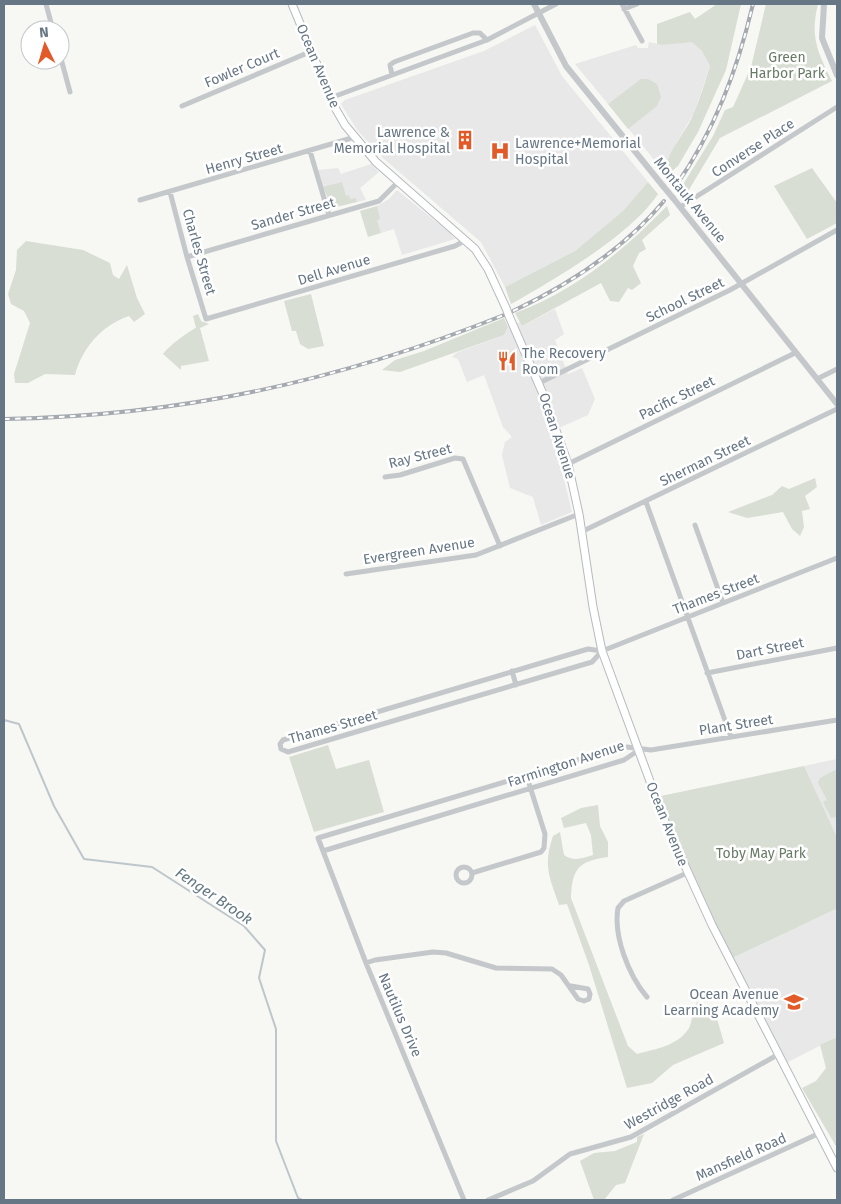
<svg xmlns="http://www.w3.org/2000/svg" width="841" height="1204" font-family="'Fira Sans',sans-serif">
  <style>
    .built { fill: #e7e8e7 }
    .green { fill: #d8ded4 }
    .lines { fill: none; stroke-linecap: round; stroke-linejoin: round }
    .stream { stroke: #bdc7cb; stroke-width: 2 }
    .secondary-casing { stroke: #b6bbc0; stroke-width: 9 }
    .minor { stroke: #c4c8cb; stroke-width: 5 }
    .tertiary { stroke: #c4c8cb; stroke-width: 6 }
    .secondary { stroke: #fff; stroke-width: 7 }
    .rail-casing { stroke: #a5aab0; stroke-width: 4 }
    .rail { stroke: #fff; stroke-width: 2; stroke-dasharray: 5.5; stroke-linecap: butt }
    .secondary-bridge-casing { stroke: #b6bbc0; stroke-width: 9; stroke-linecap: butt }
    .tertiary-bridge { stroke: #c4c8cb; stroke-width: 6 }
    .secondary-bridge { stroke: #fff; stroke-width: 7 }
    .labels { text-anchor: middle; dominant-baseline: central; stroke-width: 5; stroke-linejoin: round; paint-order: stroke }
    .park-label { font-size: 14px; fill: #687b65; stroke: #fff }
    .street-label { font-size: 14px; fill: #667684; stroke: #fff }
    .poi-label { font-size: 14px; fill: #667684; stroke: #fff; text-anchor: end }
    .water-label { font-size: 15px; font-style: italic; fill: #627780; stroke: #fff }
  </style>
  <rect width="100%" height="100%" fill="#f7f7f3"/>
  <path class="built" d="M535 25 562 76 648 182 622 212 575 251 505 287 481 242 384 159 357 130 341 104 345 100 484 51Z
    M692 41 702 51 710 66 694 113 676 143 667 164 666 174 575 64 636 45 638 48H648L649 42 662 45Z
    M371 164 379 172 360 188 366 200 357 202 356 198 350 200 323 187 318 170 338 168 341 174Z
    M397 190 450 233 455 239 402 255 394 229 381 233 377 220V206L389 199Z
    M555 309 564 334 555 340 568 374 582 368 595 399 588 415 552 431 572 512 541 525 533 497 510 488 502 455 505 442 512 437 503 427 484 375 467 382 458 359 452 357 456 353 504 335 508 327 520 322 522 326Z
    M837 759V837L804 766Z
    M836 909 837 1037 784 1064 730 959Z"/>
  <path class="green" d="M717 4H741L726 70 698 132 678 166 667 175C661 158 687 131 693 115 700 99 705 82 710 66L702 51 692 42 662 45 657 44V24L690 12 695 19Z
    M766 4H818C810 37 817 51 832 81L720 138 687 193 679 191 713 136 725 110 733 107 751 67Z
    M641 79H648L657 84 661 97 657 106 628 129 608 104Z
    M812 168 837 203V223L807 239 774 186Z
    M342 182 346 196 349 195 350 199 356 198 357 202 332 208 323 187Z
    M648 182 658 194C631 235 554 280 511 304L505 287 575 251 623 211Z
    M377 206 380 219 377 220 381 233 368 237 360 211Z
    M667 206 670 215 642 240 646 249 639 253 633 266 641 283 632 290 628 288 619 302 610 301 601 283 522 326 515 313C575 291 623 251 667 206Z
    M26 241 83 250 110 263 113 275 119 279 127 265 137 298 145 314 134 322 129 316C102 325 82 348 75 375L45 374 28 383H15L14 374 30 323 24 311 11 304 8 294 16 270 17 250Z
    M311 294 324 346 308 349 300 344 296 331H292L284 301Z
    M198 314 201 321 209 324 200 328 209 361 181 366V370L163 354C169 346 187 332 196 328L193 316Z
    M504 318 508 327 504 335 400 372 382 370 395 360 424 351Z
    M815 478 817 487 805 496 810 509 802 511 804 527 800 536 792 529 783 512 747 518 728 512 772 495 782 486 789 489Z
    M328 745 336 769 369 760 384 812 314 832 289 757Z
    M804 766 837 837V911L836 909 730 959 656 797Z
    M837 769V819L835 817 831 818 823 802 827 800 818 783 820 778Z
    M598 805 600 826 608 842V857C579 861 572 868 571 898L628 1046 637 1054C655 1049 678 1046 689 1028 692 1022 693 1010 697 1002L715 1012 724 1043 673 1065 652 1083 627 1088 589 965 567 904 559 905C549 876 543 866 553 836L560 832 564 855C573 862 584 858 593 855L591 835 586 823 564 828 561 818 581 808Z
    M837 1037V1148L802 1088 816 1081 826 1068 820 1045Z
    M644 1134 625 1183 616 1185 604 1200H594L580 1161 594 1153 615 1151 637 1142V1137Z"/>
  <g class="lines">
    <path class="stream" d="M4 720 19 724 54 806 84 859 152 867 244 926 265 950 259 978 276 1029V1141L298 1198 302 1200"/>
    <defs>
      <path id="secondary" d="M292 4 334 106 345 125 376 162 475 249 488 269 506 308
        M509 316 543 394 568 464 579 514 593 607 602 651 665 822 712 925 837 1168"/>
    </defs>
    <use href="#secondary" class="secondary-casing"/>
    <path class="minor" d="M46 4 53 30
      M622 4 642 41
      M624 9 637 4
      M60 55 70 92
      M392 75 390 65 394 62 473 33H480L487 40
      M330 98 487 40 556 4
      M182 106 312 51
      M310 151 329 215
      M170 192 187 257 206 319 455 246 466 240
      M140 200 355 137
      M680 207 837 107
      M187 257 379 201 398 182
      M817 379 837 369
      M539 383 730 290 837 230
      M568 464 795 353
      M385 477 400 475 455 458 463 459 500 546
      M646 502 731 737
      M695 525 723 603
      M581 532 837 409
      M346 574 476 555 579 514
      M602 651 588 649 283 740 280 744 281 749 288 752 592 662 602 651 837 558
      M512 671 516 685
      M707 673 837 648
      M323 851 624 760 639 750
      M456 875a8 8 0 1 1 16 0a8 8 0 1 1-16 0Z
      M472 873 541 852 544 848 545 834 526 774
      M366 963 375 960 433 952 446 953 496 968 552 969 561 975 578 999 584 1001 589 999 590 994 588 989 571 986
      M647 997C629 976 613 936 618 908L624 901 687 873
      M464 1200 366 963 318 838 611 750 627 747 651 750 837 720
      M488 1200 533 1181 570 1154 631 1137 779 1054
      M673 1200 820 1133"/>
    <path class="tertiary" d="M534 4 566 66 663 186
      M824 4 822 38 837 75
      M673 198 837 404"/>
    <use href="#secondary" class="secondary"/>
    <defs>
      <path id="rail" d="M675 187C715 130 737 71 753 4
        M513 311C570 284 623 250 664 201
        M4 419C181 416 339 381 504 315"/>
    </defs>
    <use href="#rail" class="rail-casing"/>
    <use href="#rail" class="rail"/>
    <defs>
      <path id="secondary-bridge" d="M506 308 509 316"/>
    </defs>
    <use href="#secondary-bridge" class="secondary-bridge-casing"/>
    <path class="tertiary-bridge" d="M663 186 673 198"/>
    <use href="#secondary-bridge" class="secondary-bridge"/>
  </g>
  <defs>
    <symbol id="building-bare" viewBox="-9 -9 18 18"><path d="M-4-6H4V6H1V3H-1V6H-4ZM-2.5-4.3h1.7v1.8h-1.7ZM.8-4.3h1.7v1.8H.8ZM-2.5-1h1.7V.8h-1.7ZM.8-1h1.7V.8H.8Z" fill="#e25a28" stroke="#fff" stroke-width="2.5" paint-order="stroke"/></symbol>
    <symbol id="hospital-bare" viewBox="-9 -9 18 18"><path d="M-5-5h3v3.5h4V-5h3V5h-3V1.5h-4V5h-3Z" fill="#e25a28" stroke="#fff" stroke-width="2.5" paint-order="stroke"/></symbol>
    <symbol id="restaurant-bare" viewBox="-9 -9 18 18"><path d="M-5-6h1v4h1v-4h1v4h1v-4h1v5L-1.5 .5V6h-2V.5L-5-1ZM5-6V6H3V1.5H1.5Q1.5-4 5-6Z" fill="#e25a28" stroke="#fff" stroke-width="2.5" paint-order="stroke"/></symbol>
    <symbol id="school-bare" viewBox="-9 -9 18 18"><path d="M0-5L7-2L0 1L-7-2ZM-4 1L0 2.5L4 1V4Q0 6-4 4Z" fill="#e25a28" stroke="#fff" stroke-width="2.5" paint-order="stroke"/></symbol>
  </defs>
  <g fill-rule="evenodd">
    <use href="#building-bare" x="451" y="126" width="28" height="28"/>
    <use href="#hospital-bare" x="486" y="137" width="28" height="28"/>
    <use href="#restaurant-bare" x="493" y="347" width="28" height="28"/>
    <use href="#school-bare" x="780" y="988" width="28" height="28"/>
  </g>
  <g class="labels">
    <g class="park-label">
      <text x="787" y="57">Green<tspan x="787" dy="16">Harbor Park</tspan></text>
      <text x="761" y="853">Toby May Park</text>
    </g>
    <g class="street-label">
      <text transform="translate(318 66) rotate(67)">Ocean Avenue</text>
      <text transform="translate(242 68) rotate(-23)">Fowler Court</text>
      <text transform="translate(753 148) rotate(-33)">Converse Place</text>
      <text transform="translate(244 159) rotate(-16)">Henry Street</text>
      <text transform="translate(690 200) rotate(51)">Montauk Avenue</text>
      <text transform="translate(293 214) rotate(-16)">Sander Street</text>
      <text transform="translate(199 252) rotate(74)">Charles Street</text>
      <text transform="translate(334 270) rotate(-17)">Dell Avenue</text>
      <text transform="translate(685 300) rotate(-26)">School Street</text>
      <text transform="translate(677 398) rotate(-26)">Pacific Street</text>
      <text transform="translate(557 436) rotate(72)">Ocean Avenue</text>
      <text transform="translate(420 456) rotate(-14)">Ray Street</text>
      <text transform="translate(705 461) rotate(-26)">Sherman Street</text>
      <text transform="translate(419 551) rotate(-9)">Evergreen Avenue</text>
      <text transform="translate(716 594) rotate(-21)">Thames Street</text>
      <text transform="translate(770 649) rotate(-11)">Dart Street</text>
      <text transform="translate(736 725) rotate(-9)">Plant Street</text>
      <text transform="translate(333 727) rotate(-16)">Thames Street</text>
      <text transform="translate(566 764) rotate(-18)">Farmington Avenue</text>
      <text transform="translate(667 824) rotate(68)">Ocean Avenue</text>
      <text transform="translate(400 1015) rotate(67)">Nautilus Drive</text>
      <text transform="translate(669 1102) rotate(-29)">Westridge Road</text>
      <text transform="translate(741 1157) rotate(-24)">Mansfield Road</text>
    </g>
    <g class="poi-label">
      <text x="450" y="132">Lawrence &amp;<tspan x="450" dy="16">Memorial Hospital</tspan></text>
      <text x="515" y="143" text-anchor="start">Lawrence+Memorial<tspan x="515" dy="16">Hospital</tspan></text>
      <text x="522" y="353" text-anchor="start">The Recovery<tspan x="522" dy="16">Room</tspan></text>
      <text x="779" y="994">Ocean Avenue<tspan x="779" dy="16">Learning Academy</tspan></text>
    </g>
    <g class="water-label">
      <text transform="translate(214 896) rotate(34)">Fenger Brook</text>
    </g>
  </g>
  <rect width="841" height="1204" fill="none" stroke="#667684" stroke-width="10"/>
  <g transform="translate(45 45) rotate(355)"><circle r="24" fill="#ffffff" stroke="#c2c8ce"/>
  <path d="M0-4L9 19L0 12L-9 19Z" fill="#e25a28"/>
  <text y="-8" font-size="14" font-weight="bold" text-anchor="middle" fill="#667684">N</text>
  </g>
</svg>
